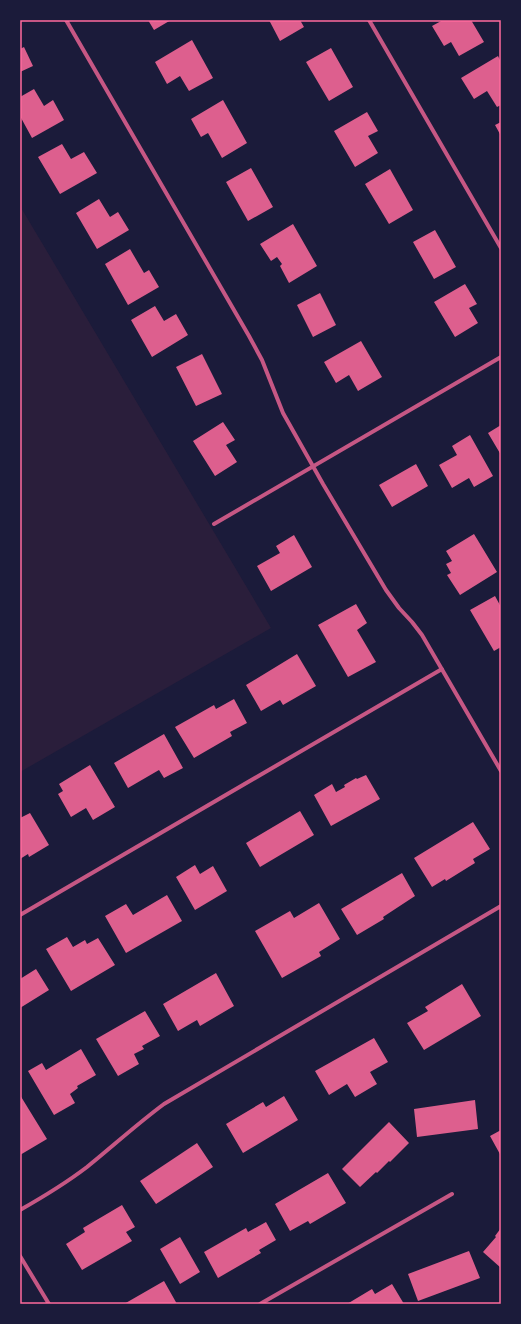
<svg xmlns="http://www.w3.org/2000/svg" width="521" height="1324" font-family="'Titillium Web',sans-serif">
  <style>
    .green { fill: #2a1e3b }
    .building { fill: #dd5f8e }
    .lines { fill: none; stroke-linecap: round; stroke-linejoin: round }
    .minor { stroke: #c65784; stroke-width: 4 }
    .neatline { fill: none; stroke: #ff6b9d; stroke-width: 1.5 }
  </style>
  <rect width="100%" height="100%" fill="#1b1b3a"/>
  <path class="green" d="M20 206 271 628 20 772Z"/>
  <path class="building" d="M148 20H171L154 30Z
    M269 20H300L304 27 280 41Z
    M443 20H471L484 42 459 56 451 42 444 46 432 26Z
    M192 40 213 78 189 91 180 76 167 84 155 62Z
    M24 47 33 66 20 72V49Z
    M331 48 353 87 329 101 306 62Z
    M498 56 501 62V105L497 107 487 91 474 99 461 78Z
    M34 89 44 106 53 100 64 120 32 138 20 116V97Z
    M223 100 247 143 222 158 208 133 201 137 191 119Z
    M367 112 378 131 368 136 378 153 355 167 334 131Z
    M501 122V136L495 125Z
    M62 144 71 159 84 152 97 173 60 194 38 157Z
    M251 168 273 207 248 221 226 182Z
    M390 169 413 210 389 224 365 184Z
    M99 199 110 217 118 212 129 230 97 249 76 213Z
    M293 224 317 266 289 283 280 266 282 264 277 257 271 261 260 244Z
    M435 230 456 267 434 279 413 242Z
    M130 249 144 273 149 270 159 287 128 305 105 264Z
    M465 284 477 304 469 308 478 323 455 337 434 302Z
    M320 293 336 325 313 337 297 305Z
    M155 306 164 321 176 314 188 335 152 357 131 320Z
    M361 341 382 377 358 391 349 375 336 383 324 362Z
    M202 354 222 394 196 406 176 367Z
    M223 422 235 440 226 445 237 462 215 476 193 441Z
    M501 425V455L488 433Z
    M470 435 493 476 474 487 469 478 452 488 439 465 457 455 452 446Z
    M416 464 428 486 392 507 379 485Z
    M474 534 497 572 460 595 447 575 451 573 446 564 452 561 446 551Z
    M294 535 312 567 271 591 257 566 280 553 276 546Z
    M495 596 501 607V647L494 651 470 610Z
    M356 604 367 623 357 630 376 662 348 677 318 625Z
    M297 654 316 686 283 705 280 700 261 711 246 685Z
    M234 699 247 723 230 732 232 736 194 758 175 727 214 705 216 709Z
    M164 734 183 768 164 778 159 770 128 788 114 763Z
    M90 765 115 807 93 820 86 808 71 817 58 794 63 791 59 784Z
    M366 775 380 799 331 826 314 795 332 784 336 792 345 787 344 785 356 778 357 779Z
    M300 811 314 835 260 867 246 843Z
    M30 813 49 845 29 857 28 854 20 859V818Z
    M473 822 490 849 473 859 475 863 446 881 445 879 432 887 414 858Z
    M195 865 200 874 213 866 227 891 195 910 176 877Z
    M402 873 415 896 383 917 384 919 357 935 341 909Z
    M167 895 182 921 126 953 105 916 126 904 133 915Z
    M319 903 340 939 319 952 321 956 282 978 255 931 290 911 294 918Z
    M67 937 73 947 85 940 87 944 98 938 115 965 71 991 46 949Z
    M36 969 49 990 20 1008V979Z
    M216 973 234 1006 200 1026 197 1020 178 1031 163 1004Z
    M462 984 481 1016 424 1050 407 1023 428 1011 425 1007Z
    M145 1011 160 1036 142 1046 144 1049 134 1054 139 1064 118 1076 96 1039Z
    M374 1038 388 1062 370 1072 377 1084 355 1097 347 1084 329 1095 315 1071Z
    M81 1049 96 1075 77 1086 78 1088 70 1094 75 1103 54 1115 28 1071 42 1063 46 1070Z
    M20 1095 47 1139 20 1155Z
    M284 1096 298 1120 243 1153 226 1124 263 1102 266 1107Z
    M475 1100 478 1129 417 1137 414 1109Z
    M389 1122 409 1143 390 1162 389 1161 377 1173 376 1172 360 1187 342 1169Z
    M501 1130V1156L490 1136Z
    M197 1143 213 1167 156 1204 140 1181Z
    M328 1173 346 1203 310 1224 308 1221 290 1231 275 1204Z
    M122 1205 135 1227 126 1232 132 1241 82 1270 66 1244 85 1232 83 1228Z
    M266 1222 276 1240 259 1250 261 1253 218 1278 204 1252 246 1228 248 1232Z
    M501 1228V1268L483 1252 496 1237 495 1236Z
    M180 1237 200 1272 180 1284 160 1249Z
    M469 1251 480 1278 418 1301 408 1274Z
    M164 1281 177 1304H124Z
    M392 1284 404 1304H347L372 1289 375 1294Z"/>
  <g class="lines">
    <path class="minor" d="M66 20 249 336 262 360 283 413 323 484 386 590 399 608 412 622 422 635 501 771
      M369 20 501 248
      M214 524 501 357
      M20 915 442 669
      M20 1210C43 1197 66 1183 87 1167 113 1146 137 1124 164 1104L501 906
      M20 1256 49 1304
      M260 1304 452 1194"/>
  </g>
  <rect width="521" height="1324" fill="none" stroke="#1b1b3a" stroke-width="42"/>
  <rect x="21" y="21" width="479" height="1282" class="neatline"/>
</svg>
